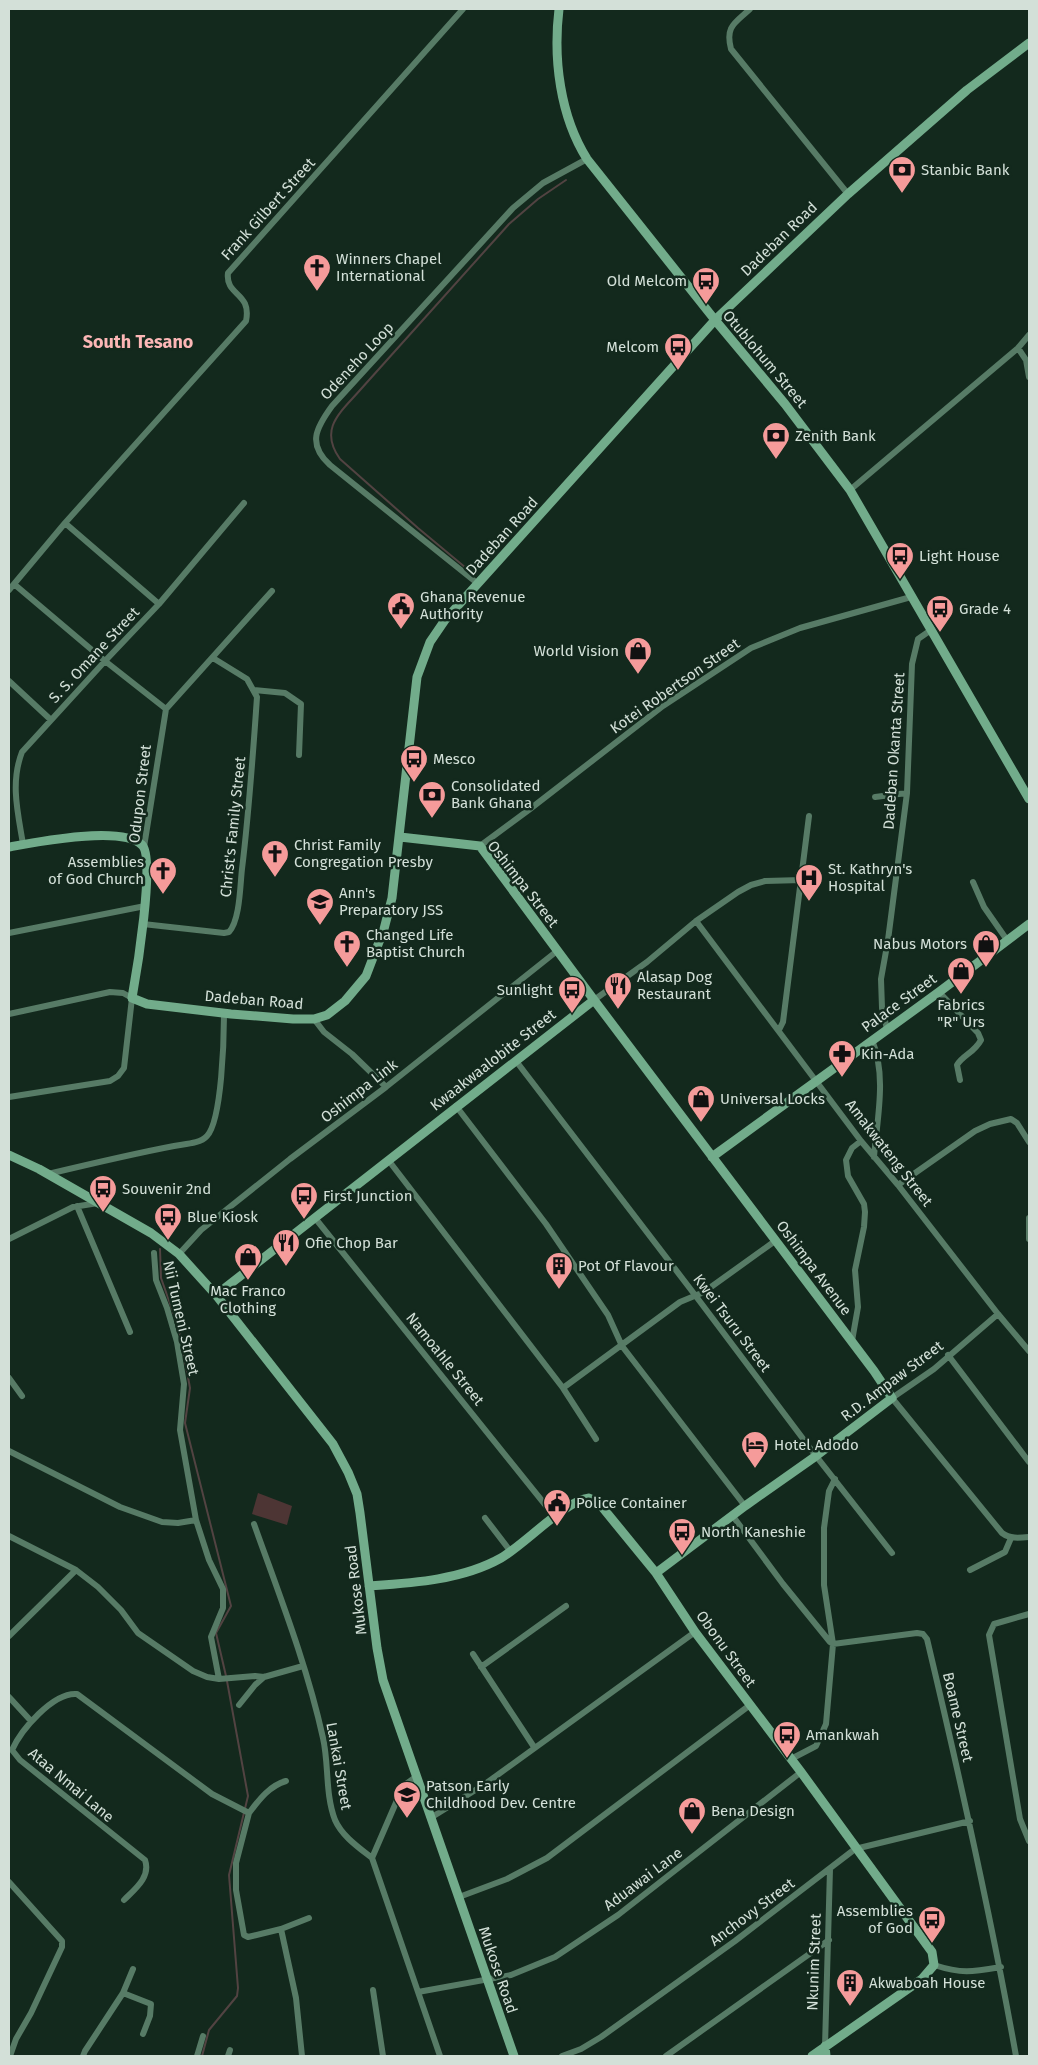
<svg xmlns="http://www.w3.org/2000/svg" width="1038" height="2065" font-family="'Fira Sans',sans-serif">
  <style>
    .pitch { fill: #4d3534 }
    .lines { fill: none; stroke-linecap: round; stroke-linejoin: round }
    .stream { stroke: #524342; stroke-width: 2 }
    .street { stroke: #577b66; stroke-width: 6 }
    .secondary { stroke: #72ac8b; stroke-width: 9 }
    .labels { text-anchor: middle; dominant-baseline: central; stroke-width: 5; stroke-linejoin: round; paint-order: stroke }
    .poi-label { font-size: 15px; fill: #d3e0d8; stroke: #13291d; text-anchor: start }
    .street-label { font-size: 15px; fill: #d3e0d8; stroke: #13291d }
    .quarter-label { font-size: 18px; font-weight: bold; fill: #fcb7b6; stroke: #13291d }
  </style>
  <rect width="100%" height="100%" fill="#13291d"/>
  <path class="pitch" d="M258 1493 292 1506 287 1525 252 1514Z"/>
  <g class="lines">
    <path class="stream" d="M473 569 466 568 418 528 340 459C318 428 341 412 361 389L509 224 538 199 566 180
      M160 1249 161 1278 179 1329 188 1377 190 1388 185 1423 231 1606 216 1633 226 1676
      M202 2056 209 2030 237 1996 238 1988 229 1875 248 1796 227 1681"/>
    <path class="street" d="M750 9C735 23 725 26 731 49L848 194
      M1018 348 1026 360 1029 377
      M850 490 1018 348 1029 335
      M65 523 159 604
      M477 583 330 465C307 444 316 428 332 406L513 208 543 183 587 159
      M14 584 105 661 166 709
      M9 590 65 523 246 321C252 292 225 296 228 273L463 9
      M9 681 51 720
      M254 690 285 693 301 704 299 755
      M875 797 907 793
      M23 844C18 813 10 783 22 752L105 661 159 604 244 503
      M480 846 530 809 663 706 751 648 800 628 911 597
      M144 847 166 709 272 591
      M973 882 984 907 1007 940
      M696 921 861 1141 898 1185 998 1314 1029 1351
      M143 924 224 933 229 932C240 920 240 886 242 869 249 812 253 755 257 697L247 679 213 658
      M9 933 145 906
      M939 992 978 1033 981 1040C974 1053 963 1055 957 1065L960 1080
      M594 1000 647 962 696 921 738 892 751 885 765 881 802 880
      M9 1014 110 992 123 993 132 998 124 1068 118 1076 110 1081 9 1097
      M314 1019 324 1032 352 1054 386 1087
      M887 1029 882 1008 881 979 888 940 907 793 912 664 918 639 931 630
      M779 1030 783 1022 809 816
      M872 1040C887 1076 877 1119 874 1157
      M516 1061 695 1295 816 1456 892 1553
      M456 1106 546 1224 608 1315 622 1346 745 1506
      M389 1161 563 1388 596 1439
      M48 1174C90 1164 132 1154 174 1146 184 1144 200 1144 207 1136 222 1120 224 1037 224 1013
      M898 1185 975 1131 990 1124 1011 1119 1017 1123 1029 1142
      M77 1206 130 1332
      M315 1218 555 1517
      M1029 1218V1239
      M9 1239 73 1207 98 1203
      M154 1253 156 1280 167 1308 177 1342 184 1384 180 1430 196 1520 209 1560 223 1589V1608L211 1637 219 1679
      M179 1254 201 1230 290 1159 386 1087 557 951
      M998 1314 934 1369 892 1398 1002 1533C1010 1539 1019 1538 1029 1537
      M852 1341 858 1307 855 1270 864 1227 865 1212 864 1204 848 1176 846 1160 852 1148 861 1141
      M948 1355 1029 1462
      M9 1378 22 1396
      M563 1388 680 1302 704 1292 775 1241
      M9 1451 120 1507 162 1522 178 1523 196 1520
      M732 1515 783 1584 830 1642 833 1644 917 1633 923 1634 927 1639C960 1778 991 1916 1016 2056
      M485 1518 511 1552
      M254 1524C279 1594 307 1665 323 1738 329 1764 325 1794 335 1820 342 1836 358 1847 372 1858L440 2056
      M9 1536 76 1570 98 1587 121 1610 138 1633 193 1671 207 1677 219 1679 255 1676 264 1677 303 1666
      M970 1570 1005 1552 1011 1538
      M1029 1614 994 1624 989 1635 1020 1819 1029 1841
      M9 1636 76 1570
      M473 1654 534 1747
      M481 1667 566 1606
      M9 1697 31 1721
      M239 1705 255 1685 264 1677
      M791 1759 816 1746 826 1724 833 1644 824 1585V1528L829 1491 835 1479
      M249 1813C259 1800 269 1786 286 1781
      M432 1817 485 1784 695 1632
      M372 1858 401 1791 406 1784 417 1776
      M9 1882 62 1941V1947L31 2013 16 2039 10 2056
      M459 1897 507 1879 547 1858 750 1705
      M124 1900C135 1889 151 1877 145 1860L20 1760 12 1750C21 1730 53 1692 77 1694L212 1794 249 1813 236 1863V1890L244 1935 248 1937 281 1929 309 1918
      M281 1929 296 1998 302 2056
      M934 1965C962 1974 972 1972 1001 1967
      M373 1990 383 2056
      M418 1992 511 1975 555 1957 618 1915 801 1772
      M123 1993 151 2004 150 2016 143 2034
      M825 2046 830 1869
      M83 2056 85 2051 123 1993 133 1969
      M197 2056 203 2036
      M228 2056 230 2050
      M562 2056 581 2049 601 2037 735 1941 855 1849 970 1821
      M666 2056 829 1940"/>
    <path class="secondary" d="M559 9C553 59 560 116 587 159L715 320 785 404 850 490 1029 799
      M400 837 480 846 594 1000 874 1371 892 1398 816 1456 745 1506 656 1573
      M9 847C36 842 122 825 142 845 156 857 136 976 132 998L147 1004 231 1014 293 1019H314L327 1015 345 1001 366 976 384 929 392 898 417 677 430 642 445 620 715 320 848 194 967 90 1029 43
      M9 1155 39 1169 151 1233 179 1254 216 1295 333 1444 348 1472 357 1494 360 1513 377 1648 383 1680 514 2056
      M712 1157 939 992 1029 924
      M216 1295 594 1000
      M369 1586C412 1583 462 1580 501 1558 524 1545 566 1500 589 1498L598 1502 656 1573 695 1632 801 1772 932 1952 934 1965 922 1979 812 2056
      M825 2046 826 2056"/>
  </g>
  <defs>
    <symbol id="bank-pin" viewBox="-11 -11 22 30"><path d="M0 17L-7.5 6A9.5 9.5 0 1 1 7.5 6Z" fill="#f59b9a" stroke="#13291d"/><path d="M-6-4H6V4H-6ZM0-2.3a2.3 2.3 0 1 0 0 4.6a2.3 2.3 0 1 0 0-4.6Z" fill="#111"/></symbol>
    <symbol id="church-pin" viewBox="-11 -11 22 30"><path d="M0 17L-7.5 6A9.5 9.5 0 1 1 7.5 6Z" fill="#f59b9a" stroke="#13291d"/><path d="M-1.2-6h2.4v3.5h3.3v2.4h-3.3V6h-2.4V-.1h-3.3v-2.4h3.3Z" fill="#111"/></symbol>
    <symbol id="bus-pin" viewBox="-11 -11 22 30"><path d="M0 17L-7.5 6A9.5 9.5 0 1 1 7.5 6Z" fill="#f59b9a" stroke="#13291d"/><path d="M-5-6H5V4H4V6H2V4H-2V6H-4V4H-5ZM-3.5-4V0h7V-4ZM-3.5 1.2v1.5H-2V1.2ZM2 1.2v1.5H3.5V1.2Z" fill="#111"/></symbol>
    <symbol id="civic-pin" viewBox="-11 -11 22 30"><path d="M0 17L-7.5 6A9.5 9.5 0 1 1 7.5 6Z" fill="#f59b9a" stroke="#13291d"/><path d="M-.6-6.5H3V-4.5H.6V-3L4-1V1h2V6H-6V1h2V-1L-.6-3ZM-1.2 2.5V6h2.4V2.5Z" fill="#111"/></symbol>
    <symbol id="shop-pin" viewBox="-11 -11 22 30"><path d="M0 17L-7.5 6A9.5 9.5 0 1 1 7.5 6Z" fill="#f59b9a" stroke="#13291d"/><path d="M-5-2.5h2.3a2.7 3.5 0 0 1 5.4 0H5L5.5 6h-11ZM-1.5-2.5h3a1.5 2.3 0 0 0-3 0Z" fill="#111"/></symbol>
    <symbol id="hospital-pin" viewBox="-11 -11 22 30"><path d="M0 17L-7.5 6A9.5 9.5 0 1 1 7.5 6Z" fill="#f59b9a" stroke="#13291d"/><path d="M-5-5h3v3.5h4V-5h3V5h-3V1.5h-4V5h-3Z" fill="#111"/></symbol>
    <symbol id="school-pin" viewBox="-11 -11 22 30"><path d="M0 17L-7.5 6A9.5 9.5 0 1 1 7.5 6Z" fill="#f59b9a" stroke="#13291d"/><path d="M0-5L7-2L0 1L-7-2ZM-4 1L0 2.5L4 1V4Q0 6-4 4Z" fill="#111"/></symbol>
    <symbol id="restaurant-pin" viewBox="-11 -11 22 30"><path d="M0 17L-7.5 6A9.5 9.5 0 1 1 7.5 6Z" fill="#f59b9a" stroke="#13291d"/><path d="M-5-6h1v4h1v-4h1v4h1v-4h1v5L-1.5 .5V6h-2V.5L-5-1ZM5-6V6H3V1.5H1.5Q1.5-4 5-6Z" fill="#111"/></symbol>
    <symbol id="pharmacy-pin" viewBox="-11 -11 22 30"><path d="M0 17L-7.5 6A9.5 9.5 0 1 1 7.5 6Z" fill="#f59b9a" stroke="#13291d"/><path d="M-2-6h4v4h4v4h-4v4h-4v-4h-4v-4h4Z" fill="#111"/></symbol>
    <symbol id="building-pin" viewBox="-11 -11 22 30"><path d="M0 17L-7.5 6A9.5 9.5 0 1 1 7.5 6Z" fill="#f59b9a" stroke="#13291d"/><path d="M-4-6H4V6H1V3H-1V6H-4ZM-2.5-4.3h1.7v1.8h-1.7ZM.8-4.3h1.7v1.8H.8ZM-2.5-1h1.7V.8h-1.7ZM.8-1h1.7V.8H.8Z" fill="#111"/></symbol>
    <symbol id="hotel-pin" viewBox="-11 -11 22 30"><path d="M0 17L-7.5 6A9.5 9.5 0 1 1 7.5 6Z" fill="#f59b9a" stroke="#13291d"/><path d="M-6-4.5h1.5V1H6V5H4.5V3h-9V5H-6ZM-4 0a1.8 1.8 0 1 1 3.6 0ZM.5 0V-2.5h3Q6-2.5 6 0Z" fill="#111"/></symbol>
  </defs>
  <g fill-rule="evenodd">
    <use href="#bank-pin" x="886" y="154" width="32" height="43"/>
    <use href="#church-pin" x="301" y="252" width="32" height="43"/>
    <use href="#bus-pin" x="690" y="265" width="32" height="43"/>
    <use href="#bus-pin" x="662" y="331" width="32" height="43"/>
    <use href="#bank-pin" x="760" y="420" width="32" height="43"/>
    <use href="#bus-pin" x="884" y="540" width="32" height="43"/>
    <use href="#civic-pin" x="385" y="590" width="32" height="43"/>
    <use href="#bus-pin" x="924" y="593" width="32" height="43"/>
    <use href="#shop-pin" x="622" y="635" width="32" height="43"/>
    <use href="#bus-pin" x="398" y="743" width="32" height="43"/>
    <use href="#bank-pin" x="416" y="779" width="32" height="43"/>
    <use href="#church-pin" x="259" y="838" width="32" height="43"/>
    <use href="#church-pin" x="147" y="855" width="32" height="43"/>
    <use href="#hospital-pin" x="793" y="862" width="32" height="43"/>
    <use href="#school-pin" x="304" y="886" width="32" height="43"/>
    <use href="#church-pin" x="331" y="928" width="32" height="43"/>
    <use href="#shop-pin" x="970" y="928" width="32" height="43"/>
    <use href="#shop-pin" x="945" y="955" width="32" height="43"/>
    <use href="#restaurant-pin" x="602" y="970" width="32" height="43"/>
    <use href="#bus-pin" x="556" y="974" width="32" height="43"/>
    <use href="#pharmacy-pin" x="826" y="1038" width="32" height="43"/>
    <use href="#shop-pin" x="685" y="1083" width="32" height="43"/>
    <use href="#bus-pin" x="87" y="1173" width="32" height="43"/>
    <use href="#bus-pin" x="288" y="1180" width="32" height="43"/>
    <use href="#bus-pin" x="152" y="1201" width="32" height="43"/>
    <use href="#restaurant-pin" x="270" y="1227" width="32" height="43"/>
    <use href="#shop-pin" x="232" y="1241" width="32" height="43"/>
    <use href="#building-pin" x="543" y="1250" width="32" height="43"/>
    <use href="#hotel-pin" x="739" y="1429" width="32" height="43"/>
    <use href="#civic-pin" x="541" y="1487" width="32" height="43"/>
    <use href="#bus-pin" x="666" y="1516" width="32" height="43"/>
    <use href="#bus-pin" x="771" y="1719" width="32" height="43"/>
    <use href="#school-pin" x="391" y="1779" width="32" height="43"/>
    <use href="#shop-pin" x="676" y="1795" width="32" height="43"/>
    <use href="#bus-pin" x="916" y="1904" width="32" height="43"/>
    <use href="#building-pin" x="834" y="1967" width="32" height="43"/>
  </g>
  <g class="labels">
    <g class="poi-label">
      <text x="921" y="170">Stanbic Bank</text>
      <text x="336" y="259">Winners Chapel<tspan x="336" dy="17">International</tspan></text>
      <text x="687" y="281" text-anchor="end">Old Melcom</text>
      <text x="659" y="347" text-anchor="end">Melcom</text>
      <text x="795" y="436">Zenith Bank</text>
      <text x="919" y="556">Light House</text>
      <text x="420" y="597">Ghana Revenue<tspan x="420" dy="17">Authority</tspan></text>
      <text x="959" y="609">Grade 4</text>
      <text x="619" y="651" text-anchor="end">World Vision</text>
      <text x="433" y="759">Mesco</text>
      <text x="451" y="786">Consolidated<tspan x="451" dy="17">Bank Ghana</tspan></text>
      <text x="294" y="845">Christ Family<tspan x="294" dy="17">Congregation Presby</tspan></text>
      <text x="144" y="862" text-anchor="end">Assemblies<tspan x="144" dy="17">of God Church</tspan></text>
      <text x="828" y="869">St. Kathryn's<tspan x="828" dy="17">Hospital</tspan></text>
      <text x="339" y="893">Ann's<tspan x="339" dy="17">Preparatory JSS</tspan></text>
      <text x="366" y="935">Changed Life<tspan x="366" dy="17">Baptist Church</tspan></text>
      <text x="967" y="944" text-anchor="end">Nabus Motors</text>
      <text x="637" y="977">Alasap Dog<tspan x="637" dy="17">Restaurant</tspan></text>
      <text x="553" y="990" text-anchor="end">Sunlight</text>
      <text x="961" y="1005" text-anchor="middle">Fabrics<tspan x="961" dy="17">"R" Urs</tspan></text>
      <text x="861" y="1054">Kin-Ada</text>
      <text x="720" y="1099">Universal Locks</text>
      <text x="122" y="1189">Souvenir 2nd</text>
      <text x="323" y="1196">First Junction</text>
      <text x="187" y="1217">Blue Kiosk</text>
      <text x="305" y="1243">Ofie Chop Bar</text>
      <text x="578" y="1266">Pot Of Flavour</text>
      <text x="248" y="1291" text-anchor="middle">Mac Franco<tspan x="248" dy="17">Clothing</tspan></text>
      <text x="774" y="1445">Hotel Adodo</text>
      <text x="576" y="1503">Police Container</text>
      <text x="701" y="1532">North Kaneshie</text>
      <text x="806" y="1735">Amankwah</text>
      <text x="426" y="1786">Patson Early<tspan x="426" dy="17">Childhood Dev. Centre</tspan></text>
      <text x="711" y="1811">Bena Design</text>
      <text x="913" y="1911" text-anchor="end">Assemblies<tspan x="913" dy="17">of God</tspan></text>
      <text x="869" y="1983">Akwaboah House</text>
    </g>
    <g class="street-label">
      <text transform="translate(268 209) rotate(-48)">Frank Gilbert Street</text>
      <text transform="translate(779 239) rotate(-44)">Dadeban Road</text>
      <text transform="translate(765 359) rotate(50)">Otublohum Street</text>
      <text transform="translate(357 361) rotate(-47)">Odeneho Loop</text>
      <text transform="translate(502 536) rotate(-48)">Dadeban Road</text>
      <text transform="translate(94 655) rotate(-47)">S. S. Omane Street</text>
      <text transform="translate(675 686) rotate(-35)">Kotei Robertson Street</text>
      <text transform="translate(894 751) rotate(-86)">Dadeban Okanta Street</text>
      <text transform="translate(140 794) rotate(-83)">Odupon Street</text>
      <text transform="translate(233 827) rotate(-84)">Christ's Family Street</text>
      <text transform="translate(523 884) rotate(52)">Oshimpa Street</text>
      <text transform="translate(254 1000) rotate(5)">Dadeban Road</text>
      <text transform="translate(899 1003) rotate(-36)">Palace Street</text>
      <text transform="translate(493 1060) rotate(-38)">Kwaakwaalobite Street</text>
      <text transform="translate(359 1091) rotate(-38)">Oshimpa Link</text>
      <text transform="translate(889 1153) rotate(52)">Amakwateng Street</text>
      <text transform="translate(814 1268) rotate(53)">Oshimpa Avenue</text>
      <text transform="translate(181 1318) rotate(77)">Nii Tumeni Street</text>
      <text transform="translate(732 1323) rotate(53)">Kwei Tsuru Street</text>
      <text transform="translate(445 1359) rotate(51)">Namoahle Street</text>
      <text transform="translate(892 1381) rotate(-37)">R.D. Ampaw Street</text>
      <text transform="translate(356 1590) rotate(-97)">Mukose Road</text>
      <text transform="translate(726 1649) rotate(54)">Obonu Street</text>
      <text transform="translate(958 1717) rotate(77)">Boame Street</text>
      <text transform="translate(339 1766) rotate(80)">Lankai Street</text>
      <text transform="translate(71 1785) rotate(40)">Ataa Nmai Lane</text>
      <text transform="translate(643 1879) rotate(-37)">Aduawai Lane</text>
      <text transform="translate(752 1912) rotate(-37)">Anchovy Street</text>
      <text transform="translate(814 1962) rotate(-88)">Nkunim Street</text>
      <text transform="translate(498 1970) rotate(71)">Mukose Road</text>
    </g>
    <g class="quarter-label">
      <text x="138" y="342">South Tesano</text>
    </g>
  </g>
  <rect width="1038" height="2065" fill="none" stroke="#d3e0d8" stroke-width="20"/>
</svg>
